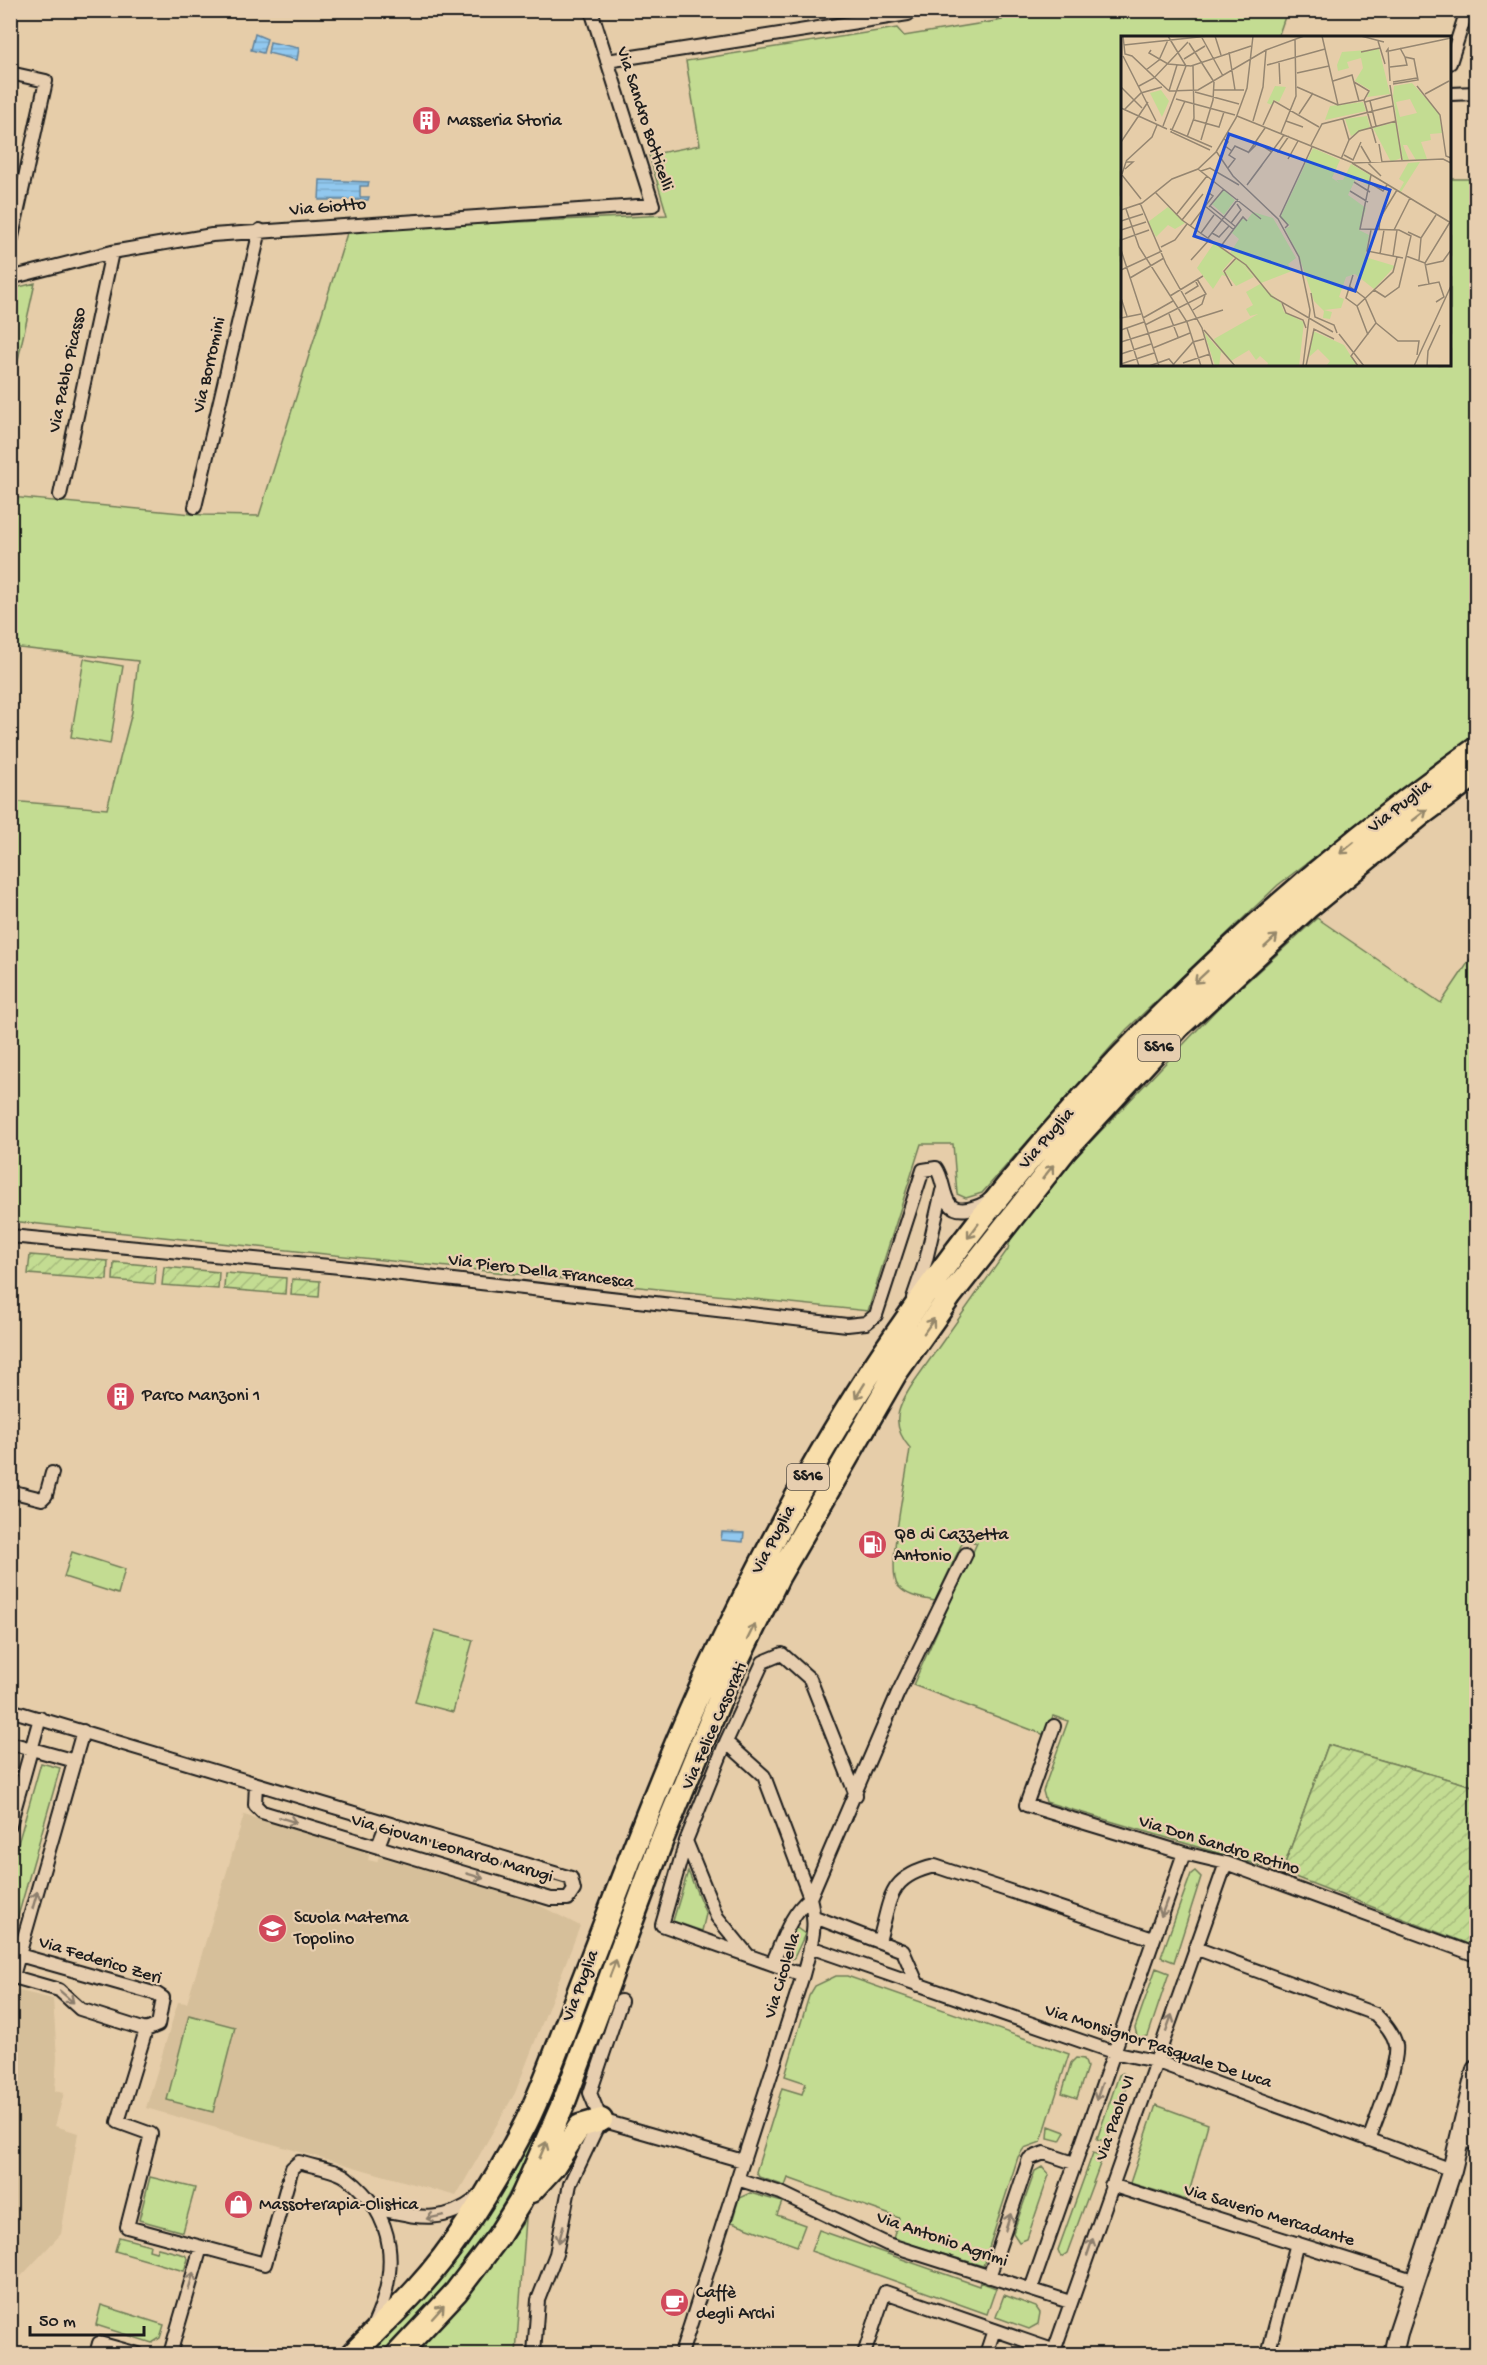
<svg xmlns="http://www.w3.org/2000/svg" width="1487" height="2365" font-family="'Gochi Hand',sans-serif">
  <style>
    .built { fill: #d6bf9a }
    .green { fill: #c3dc92; stroke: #707c57; stroke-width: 1.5 }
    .garden { fill: url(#garden-furrows); stroke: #707c57; stroke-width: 1.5 }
    .water { fill: url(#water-rules); stroke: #62839b; stroke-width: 1.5 }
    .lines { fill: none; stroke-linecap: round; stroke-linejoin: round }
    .street-casing { stroke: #1c1c1c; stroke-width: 16 }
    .secondary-casing { stroke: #1c1c1c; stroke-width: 22 }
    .highway-casing { stroke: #1c1c1c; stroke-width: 27 }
    .street { stroke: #e7ceaf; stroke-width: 12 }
    .secondary { stroke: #e7ceaf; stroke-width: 18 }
    .highway { stroke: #f8deab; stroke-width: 22 }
    .oneway { stroke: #95876b }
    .oneway2 { stroke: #8c7e6d }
    .labels { text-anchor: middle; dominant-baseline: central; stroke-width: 4.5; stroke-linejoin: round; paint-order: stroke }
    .shield { fill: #e7ceaf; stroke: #595148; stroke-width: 1.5 }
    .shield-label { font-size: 16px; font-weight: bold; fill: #1c1c1c }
    .street-label { font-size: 18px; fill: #1c1c1c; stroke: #e7ceaf }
    .poi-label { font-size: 18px; fill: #1c1c1c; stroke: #e7ceaf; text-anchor: start }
    .inset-road { fill: none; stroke: #958671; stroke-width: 1.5 }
    .view { fill: #1d4ed8; fill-opacity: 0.15; stroke: #1d4ed8; stroke-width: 3 }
    .inset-edge { fill: none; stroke: #1c1c1c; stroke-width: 3 }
  </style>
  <defs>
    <pattern id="garden-furrows" width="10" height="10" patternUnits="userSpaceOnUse" patternTransform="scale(1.5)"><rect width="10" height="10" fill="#c3dc92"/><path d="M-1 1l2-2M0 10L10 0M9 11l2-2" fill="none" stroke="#a7bc7d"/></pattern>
    <pattern id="water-rules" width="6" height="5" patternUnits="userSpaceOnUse" patternTransform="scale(1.5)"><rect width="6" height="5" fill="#91c8ef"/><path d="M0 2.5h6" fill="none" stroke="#7cabcc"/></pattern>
  </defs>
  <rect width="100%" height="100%" fill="#e6cda9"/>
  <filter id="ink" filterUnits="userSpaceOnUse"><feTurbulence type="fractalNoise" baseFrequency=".0167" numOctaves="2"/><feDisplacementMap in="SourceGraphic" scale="12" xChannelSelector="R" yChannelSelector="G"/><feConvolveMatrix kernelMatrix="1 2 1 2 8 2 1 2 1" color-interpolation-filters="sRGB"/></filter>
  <g filter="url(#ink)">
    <path class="built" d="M244 1815 370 1852 368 1860 377 1862 379 1856 529 1900 580 1926 515 2093 456 2196 146 2108 178 2002 187 2003Z
      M11 1989 53 1999 57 2057 55 2091 64 2093 55 2126 78 2133 61 2234 11 2287Z"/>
    <path class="green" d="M1001 11H1287L1278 37 1122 38V364H1450V179H1476V734L1278 885 1126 1030 982 1193 966 1198 957 1194 953 1144H921L868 1311 11 1221 10 801 107 809 132 712 138 661 11 647V497L203 515 259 516 348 230 667 215 649 155 700 145 686 61 897 28 904 36 1002 20Z
      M35 283 11 391V289Z
      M84 659 123 666 110 744 71 737Z
      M1317 918 1441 1003 1476 951V1787L1328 1745 1282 1872 1046 1802 1043 1791 1068 1721 1053 1716 1045 1735 913 1685 977 1543 964 1539 935 1601C921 1598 908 1597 898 1586 885 1570 908 1472 910 1448 889 1424 898 1406 914 1382L1008 1249 1011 1237 1077 1156 1218 1008Z
      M72 1552 125 1569 118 1594 64 1577Z
      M435 1630 473 1640 453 1712 415 1702Z
      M41 1763 60 1768 11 1941V1868Z
      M688 1871 706 1914 702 1931 673 1921Z
      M1195 1871 1201 1877 1174 1962 1161 1957 1191 1874Z
      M794 1926 805 1934 794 1958 789 1960 780 1955Z
      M1156 1968 1169 1973 1148 2036 1141 2038 1137 2036 1135 2028Z
      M836 1976H847L1069 2054 1041 2142 1024 2148 1018 2157 983 2266 893 2239 899 2218 788 2178 785 2186 759 2177 756 2172 782 2088 802 2094 806 2083 785 2076 809 1996 815 1986Z
      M189 2015 235 2027 213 2112 167 2100Z
      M1076 2058 1084 2059 1087 2067 1077 2098 1062 2093 1071 2063Z
      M1123 2073 1129 2078 1107 2142 1097 2139 1119 2075Z
      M551 2096 554 2097 526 2163 485 2237 465 2267 394 2348 387 2354H371C443 2278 504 2190 551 2096Z
      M1156 2105 1208 2124 1187 2200 1130 2183Z
      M1049 2126 1065 2132 1060 2141 1048 2138Z
      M1093 2153 1103 2156 1067 2253 1061 2257 1058 2250Z
      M1042 2167 1049 2175 1027 2239 1019 2242 1013 2233 1035 2171Z
      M150 2177 195 2188 183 2232 139 2220Z
      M750 2193 782 2202 777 2215 805 2225 797 2246 732 2222 739 2198Z
      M526 2219 516 2354H411L477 2285Z
      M819 2230 979 2286 980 2282 996 2288 987 2314 811 2251Z
      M119 2237 150 2245 149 2250 156 2252 158 2248 185 2255 188 2259 184 2271 115 2251Z
      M1004 2295 1036 2307 1040 2313 1038 2324 1029 2329 996 2317Z
      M101 2305 164 2325 160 2338 152 2343 96 2325Z"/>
    <path class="garden" d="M30 1255 108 1261 107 1280 28 1274Z
      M114 1262 156 1266 155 1284 113 1280Z
      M164 1267 219 1272 218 1289 162 1285Z
      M225 1273 286 1278 285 1294 224 1289Z
      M292 1279 320 1281 319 1297 291 1295Z
      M1328 1745 1476 1787V1947L1282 1872Z"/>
    <path class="water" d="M255 34 267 39 263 53 251 50Z
      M270 42 299 48 297 60 268 53Z
      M320 180 369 182 368 186H360V197H369L368 200H319Z
      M722 1532 744 1533 743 1542 721 1540Z"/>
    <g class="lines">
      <defs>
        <path id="street" d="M607 61 908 14V10
          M1450 63 1467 10
          M10 73 46 81 10 246
          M1450 94 1476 93
          M10 278 112 252 212 235 653 205 591 10
          M60 495 112 252
          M195 507 260 230
          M10 1236 340 1267 847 1325 866 1323 876 1315 923 1170 936 1168C947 1183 940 1214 968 1209 977 1207 984 1205 990 1199
          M913 1298 926 1260 942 1191
          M10 1491 42 1499 46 1495 52 1473
          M10 1710 571 1878 574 1890 568 1899H551L262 1812 255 1805 256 1784
          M1054 1726 1026 1805 1184 1853 1226 1863 1476 1955
          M726 1742 764 1776 810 1898C790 1914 782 1942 772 1964
          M10 1743 75 1761
          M10 1825 40 1718
          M686 1841 717 1917 748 1955
          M378 1846 387 1823
          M815 1917 903 1951 918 1985
          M879 1941C891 1899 887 1877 935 1866L1153 1939
          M810 1947 1113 2052 1155 2061 1452 2170
          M1195 1948 1375 2014C1384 2023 1393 2032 1396 2045 1399 2064 1376 2119 1369 2140
          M803 1975 662 1925 686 1841 726 1742 763 1662 782 1654 810 1679 856 1795
          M10 1976 59 1990 80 2009 146 2030 158 2025 163 1998 157 1994 19 1955
          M13 1976 83 1731
          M146 2030 118 2122 151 2134 127 2227 265 2264 292 2168 299 2162C313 2167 336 2169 347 2178 397 2216 399 2270 374 2324
          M601 2120 743 2161
          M601 2120 590 2093 621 2001
          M1461 2139 1476 2144
          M737 2179 781 2193 887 2244 1070 2302
          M1111 2185 1416 2281
          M378 2209C418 2217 442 2225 476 2199
          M989 2277 1029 2159 1044 2153 1074 2163
          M1031 2289 1184 1853
          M1054 2351 1226 1863
          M96 2354 99 2343 138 2354
          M170 2354 201 2247
          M534 2354 538 2300 556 2254 570 2184 600 2121
          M681 2354 803 1975C811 1945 818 1928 810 1898L897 1695 966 1554
          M864 2354 885 2292 1064 2354
          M986 2354 994 2330
          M1268 2354 1297 2243"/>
        <path id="secondary" d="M1393 2354 1398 2333 1452 2170 1476 2070"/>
        <path id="highway" d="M531 2191 553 2167 580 2126 601 2120
          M353 2354C374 2332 396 2312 416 2290 460 2242 496 2181 526 2123 548 2078 564 2030 582 1983 623 1878 662 1771 710 1668 764 1554 823 1440 895 1336 1051 1108 1251 909 1476 749
          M398 2354 456 2292 498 2237 520 2202 564 2102 663 1837 727 1682 778 1577 895 1374 950 1296 1066 1149 1178 1027 1308 907 1419 816 1476 774"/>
      </defs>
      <use href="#street" class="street-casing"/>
      <use href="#secondary" class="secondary-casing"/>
      <use href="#highway" class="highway-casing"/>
      <use href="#street" class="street"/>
      <use href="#secondary" class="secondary"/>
      <use href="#highway" class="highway"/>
    </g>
    <defs><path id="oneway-shaft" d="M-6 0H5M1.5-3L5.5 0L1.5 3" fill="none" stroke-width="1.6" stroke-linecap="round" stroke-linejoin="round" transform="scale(1.5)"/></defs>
    <g class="oneway">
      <use href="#oneway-shaft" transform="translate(1420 815) rotate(-38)"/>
      <use href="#oneway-shaft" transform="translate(1347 848) rotate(141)"/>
      <use href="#oneway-shaft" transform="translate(1271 941) rotate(-43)"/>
      <use href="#oneway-shaft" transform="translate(1201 977) rotate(137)"/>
      <use href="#oneway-shaft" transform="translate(1048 1172) rotate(-52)"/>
      <use href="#oneway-shaft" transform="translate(973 1231) rotate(127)"/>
      <use href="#oneway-shaft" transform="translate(929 1326) rotate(-55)"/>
      <use href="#oneway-shaft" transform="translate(860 1391) rotate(122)"/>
      <use href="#oneway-shaft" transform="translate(751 1632) rotate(-64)"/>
      <use href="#oneway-shaft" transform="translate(613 1968) rotate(-69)"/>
      <use href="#oneway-shaft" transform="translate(543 2150) rotate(-67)"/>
      <use href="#oneway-shaft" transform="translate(438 2312) rotate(-48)"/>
    </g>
    <g class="oneway2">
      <use href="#oneway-shaft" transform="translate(288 1820) rotate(17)"/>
      <use href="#oneway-shaft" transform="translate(475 1876) rotate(17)"/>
      <use href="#oneway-shaft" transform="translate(35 1900) rotate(-74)"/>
      <use href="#oneway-shaft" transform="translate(1164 1908) rotate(110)"/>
      <use href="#oneway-shaft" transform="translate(67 1997) rotate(41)"/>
      <use href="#oneway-shaft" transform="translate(1169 2023) rotate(-70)"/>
      <use href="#oneway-shaft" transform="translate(1099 2092) rotate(109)"/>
      <use href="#oneway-shaft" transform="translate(435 2217) rotate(168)"/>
      <use href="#oneway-shaft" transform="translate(1008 2222) rotate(-72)"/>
      <use href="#oneway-shaft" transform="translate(561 2234) rotate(105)"/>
      <use href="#oneway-shaft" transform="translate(1090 2247) rotate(-71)"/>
      <use href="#oneway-shaft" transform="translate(191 2281) rotate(-74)"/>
    </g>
  </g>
  <defs>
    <symbol id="building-disc" viewBox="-11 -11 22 22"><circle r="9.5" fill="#d1495b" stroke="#e7ceaf"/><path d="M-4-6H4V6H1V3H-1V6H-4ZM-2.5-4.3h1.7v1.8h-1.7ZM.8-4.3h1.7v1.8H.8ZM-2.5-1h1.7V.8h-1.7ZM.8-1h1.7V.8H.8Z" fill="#fff"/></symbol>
    <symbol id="fuel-disc" viewBox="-11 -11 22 22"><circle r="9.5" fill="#d1495b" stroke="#e7ceaf"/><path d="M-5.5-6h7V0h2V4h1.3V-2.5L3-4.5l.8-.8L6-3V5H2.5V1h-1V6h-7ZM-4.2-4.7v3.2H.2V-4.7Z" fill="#fff"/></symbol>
    <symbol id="school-disc" viewBox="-11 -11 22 22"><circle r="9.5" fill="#d1495b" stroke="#e7ceaf"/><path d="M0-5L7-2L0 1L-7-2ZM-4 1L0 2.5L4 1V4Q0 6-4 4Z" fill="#fff"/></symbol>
    <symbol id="shop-disc" viewBox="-11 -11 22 22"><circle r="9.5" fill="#d1495b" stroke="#e7ceaf"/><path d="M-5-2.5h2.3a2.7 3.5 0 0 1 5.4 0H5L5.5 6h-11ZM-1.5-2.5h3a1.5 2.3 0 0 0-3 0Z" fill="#fff"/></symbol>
    <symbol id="cafe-disc" viewBox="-11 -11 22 22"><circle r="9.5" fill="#d1495b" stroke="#e7ceaf"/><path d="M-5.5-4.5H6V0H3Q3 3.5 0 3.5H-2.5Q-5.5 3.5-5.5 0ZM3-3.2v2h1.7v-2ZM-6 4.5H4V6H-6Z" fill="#fff"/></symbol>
  </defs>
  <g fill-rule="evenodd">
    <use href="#building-disc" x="410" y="104" width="33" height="33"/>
    <use href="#building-disc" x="104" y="1380" width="33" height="33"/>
    <use href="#fuel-disc" x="856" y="1528" width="33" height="33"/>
    <use href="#school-disc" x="256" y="1912" width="33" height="33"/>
    <use href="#shop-disc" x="222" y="2188" width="33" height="33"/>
    <use href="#cafe-disc" x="658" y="2286" width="33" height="33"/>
  </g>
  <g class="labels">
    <g class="shield">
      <rect x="1138" y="1035" width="42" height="26" rx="4.5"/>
      <rect x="787" y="1464" width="42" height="26" rx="4.5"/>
    </g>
    <g class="shield-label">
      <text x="1159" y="1048">SS16</text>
      <text x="808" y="1477">SS16</text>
    </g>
    <g class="street-label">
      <text transform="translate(644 119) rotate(72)">Via Sandro Botticelli</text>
      <text transform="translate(328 208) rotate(-5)">Via Giotto</text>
      <text transform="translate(210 365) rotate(-77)">Via Borromini</text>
      <text transform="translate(68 370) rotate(-78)">Via Pablo Picasso</text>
      <text transform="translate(1400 807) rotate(-38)">Via Puglia</text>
      <text transform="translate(1047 1139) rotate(-49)">Via Puglia</text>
      <text transform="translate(541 1272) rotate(7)">Via Piero Della Francesca</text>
      <text transform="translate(774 1540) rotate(-62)">Via Puglia</text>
      <text transform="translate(715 1726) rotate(-66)">Via Felice Casorati</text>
      <text transform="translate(1219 1846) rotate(17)">Via Don Sandro Rotino</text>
      <text transform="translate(452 1849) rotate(16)">Via Giovan Leonardo Marugi</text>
      <text transform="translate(100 1961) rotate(17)">Via Federico Zeri</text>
      <text transform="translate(783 1976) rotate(-73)">Via Cicolella</text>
      <text transform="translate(581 1986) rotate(-69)">Via Puglia</text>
      <text transform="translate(1158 2047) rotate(18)">Via Monsignor Pasquale De Luca</text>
      <text transform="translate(1116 2118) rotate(-71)">Via Paolo VI</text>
      <text transform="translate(1269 2216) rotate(17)">Via Saverio Mercadante</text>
      <text transform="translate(942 2240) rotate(19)">Via Antonio Agrimi</text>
    </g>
    <g class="poi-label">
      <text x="447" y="121">Masseria Storia</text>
      <text x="142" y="1396">Parco Manzoni 1</text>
      <text x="894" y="1535">Q8 di Cazzetta<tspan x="894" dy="21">Antonio</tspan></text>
      <text x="294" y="1918">Scuola Materna<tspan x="294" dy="21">Topolino</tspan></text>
      <text x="259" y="2205">Massoterapia-Olistica</text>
      <text x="696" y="2293">Caffè<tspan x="696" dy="21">degli Archi</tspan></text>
    </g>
  </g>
  <g transform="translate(1121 36)">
    <rect width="330" height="330" fill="#e6cda9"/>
    <path d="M258 13 269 58 246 61 249 54 234 45 242 32 240 22 226 26 228 32 217 35 216 29 221 16ZM291 47 318 77 321 97 309 98 310 104 300 106 306 123 295 124 286 109H282L288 124 282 125 272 60 273 50ZM289 63 296 77 279 81 275 66ZM154 50 165 51 158 66 153 64 151 69 146 67ZM242 66 245 75 204 84 209 70ZM246 80 249 91 230 100 224 83ZM275 86 280 122 270 126 252 92ZM192 112 219 124 211 142 220 148 215 144H222L230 128 249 139 248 150 235 142 227 159 245 172 238 194 248 199 244 221 274 230 253 253 234 238 225 241 218 261 223 263 220 272 203 274 211 276 209 283 202 282 203 275 193 265 178 220 164 193 169 190 159 182ZM299 126 280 156 278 155 283 146 278 143 287 127ZM103 154 114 164 103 179 91 168ZM47 171 64 187 54 193 47 189 35 201 27 186ZM132 176 152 182 175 222 167 228 171 235 140 247 109 217 118 203 111 197 121 183 126 184ZM93 207 113 221 101 235 107 241 101 239 92 253 76 232ZM115 223 133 241 115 250 104 236ZM139 248 160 267 163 276 183 286 178 330H146L147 327 139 320 135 324 128 314 110 325 100 316 98 330H94L83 296 98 314 93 303 137 278 129 280 125 273 132 269 125 256ZM192 295 223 309 236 330H205L209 325 197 313 188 321Z" fill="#c3dc92" fill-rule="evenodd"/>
    <path d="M40 54 48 65 41 81 29 57Z" fill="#c3dc92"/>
    <path class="inset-road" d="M2 0 4 18 11 20 48 55M47 0 65 30M80 0 102 40M94 0 100 19M201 0 217 69 243 64M240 0 263 6M257 5 264 28M68 7 93 46M3 9 87 0M30 14 28 17 47 28 70 30 130 10M268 15 330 2M108 16 114 54M240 16 259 12M265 16 267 13 269 45M2 20 35 85M63 23 84 10M158 25 159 48M146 29 204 13M269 31 286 29 284 21M25 34 38 24 47 4M176 37 208 30M212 45 231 39 238 65M233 46 248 55 243 64M272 46 296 42M272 48 297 44 293 23 284 21 279 12M269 49 281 124M18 50 33 42 67 6M296 50 319 79 325 120 330 122M0 51 21 72M176 51 217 69M93 54H123M48 55 77 54 145 14 183 0M48 55 56 29M74 56 118 68M304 58 328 45M55 63 114 79M243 64 255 107M64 65 50 96 89 114M249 65 255 90M244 66 270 59M0 72 46 93M3 74 20 57 41 51M178 78 192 57M116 80 232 127 322 123 330 127M73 84 98 91 103 76M132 85 142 51 145 14M165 85 182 91M142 89 153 65 198 91M42 90 65 30M49 93 91 111M160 97 175 60 174 3M66 101 73 82 72 30M103 103 107 106 104 110 111 115M80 104 92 64 93 46M228 104 238 95 275 85M0 106 27 66M135 106 151 116M258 108 261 126M135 109 127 117 144 92M190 109 201 88 272 70M240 110 250 127M153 113 157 116 168 100M95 115 112 140 157 183 178 221 189 274 182 330M223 119 232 124 240 106M167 123 177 105M220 123 228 104 222 83M5 125 31 101 36 89M231 127 330 187M247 127 260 140M141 129 126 149 163 99M107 132 114 123 108 119 114 110 127 116M77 133 140 183M80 135 89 132 118 149M1 138 5 126H12L4 133M1 139 20 163M250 139 239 193 278 194 290 200 278 251 264 261 253 254M233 146 249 156M249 147 262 155 266 149M229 155 247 166M34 156 61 184 125 229 150 260 212 296M19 167 45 228 81 292 92 330M84 170 113 194M89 170 115 191M88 171 103 153M5 173 18 211 66 286 80 330M0 174 21 167 51 143 77 133 95 116 115 82 126 52 132 0M55 179 86 140M61 184 82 158M0 185 22 178M110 187 120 174 116 168M69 190 92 160 88 157M164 192 167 189 159 180 191 111M0 194 25 186M250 194 246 215 282 222M258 194 259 182 276 154M273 194 289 162M287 196 300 202 298 224M80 197 93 179M91 197 98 201 108 190M87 202 117 163M300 202 315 179M0 204 28 194M100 210 122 181 126 185M40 211 54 204 66 188M0 214 38 330M259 218 263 194M272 220 276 194M285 220 304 227 308 248M70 224 89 203M304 227 329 186M304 229 322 225 330 214M0 234 41 215M232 239 225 262 236 270 247 299M9 242 43 222M111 250 103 235 115 222M228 250 244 262 255 287 230 320 237 330M297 250 318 246 323 261 315 266M190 257 194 281 213 289 216 297M64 258 77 250 74 244M49 260 82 240M0 262 6 280M161 267 165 277 182 284 185 292M236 270 272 236 276 221M72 274 81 268 84 259M48 278 57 301M0 282 20 278M22 282 52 265M255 287 277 305H298L296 319M24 289 85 258 76 243M6 292 18 330M0 294 23 286M83 294 114 330M218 298 243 330M0 306 102 274M32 312 69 297M0 318 30 308M62 327 89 318M0 328 33 317M28 330 48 323 54 330M51 330 72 306 83 303M185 330 193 293 213 303M293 330 330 250M306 330 307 315 319 289"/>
    <path class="view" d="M108 98 269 154 234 255 73 200Z"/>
    <rect width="330" height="330" class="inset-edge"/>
  </g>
  <rect width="1487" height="2365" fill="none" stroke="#e7ceaf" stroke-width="36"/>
  <rect x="18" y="18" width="1451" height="2329" fill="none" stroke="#1c1c1c" stroke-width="2" filter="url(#ink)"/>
  <path d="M30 2326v9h114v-9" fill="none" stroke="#1c1c1c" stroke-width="3"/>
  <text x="39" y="2326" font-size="18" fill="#1c1c1c" stroke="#e7ceaf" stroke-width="4.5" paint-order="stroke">50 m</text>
</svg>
